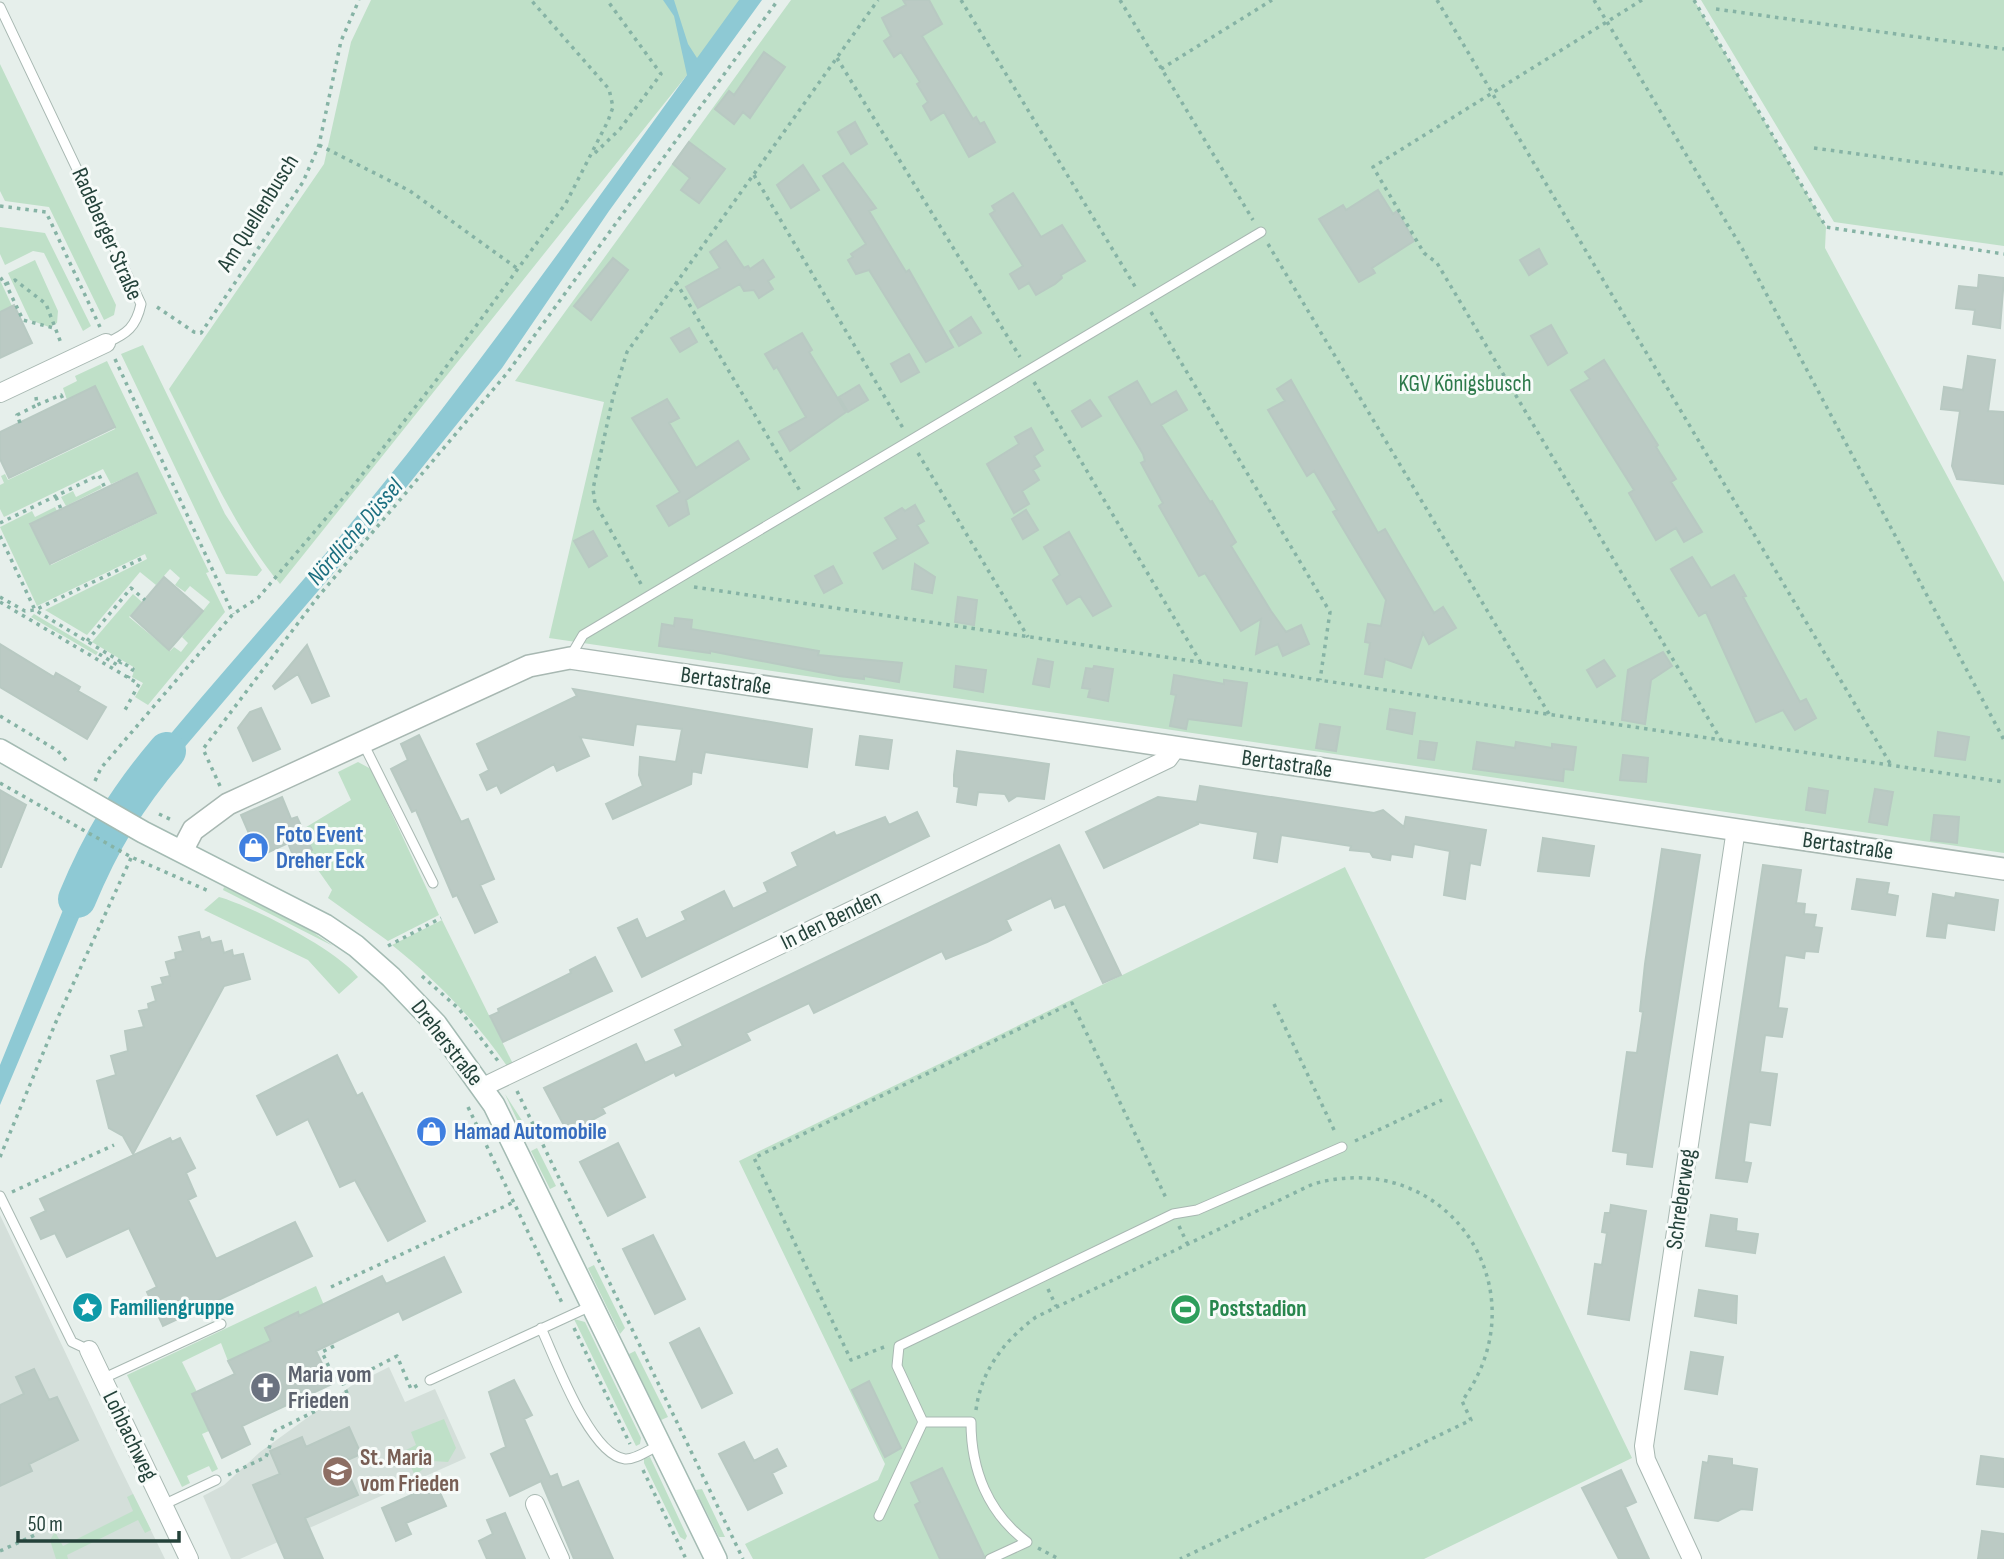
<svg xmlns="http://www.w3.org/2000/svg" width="2004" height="1559" font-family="'Sofia Sans Condensed',sans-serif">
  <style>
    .built { fill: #d4dfda }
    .green { fill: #bfe0c8 }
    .water { fill: #8ec9d4 }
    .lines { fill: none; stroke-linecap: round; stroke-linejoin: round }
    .river { stroke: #8ec9d4; stroke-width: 38 }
    .building { fill: #bbcac4; stroke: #b8c9c2; stroke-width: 2 }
    .service-casing { stroke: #a8b8b2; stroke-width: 11 }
    .minor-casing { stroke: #a8b8b2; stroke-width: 20 }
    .tertiary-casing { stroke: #a8b8b2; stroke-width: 24 }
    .secondary-casing { stroke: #a4bbb3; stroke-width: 24 }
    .path { stroke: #86b3a5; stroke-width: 3.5; stroke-dasharray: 3.5 5; stroke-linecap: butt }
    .service { stroke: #fff; stroke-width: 9 }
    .minor { stroke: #fff; stroke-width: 18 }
    .tertiary { stroke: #fff; stroke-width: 21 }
    .secondary { stroke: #fff; stroke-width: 21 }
    .labels { text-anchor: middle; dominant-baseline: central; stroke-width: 6; stroke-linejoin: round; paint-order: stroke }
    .street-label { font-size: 23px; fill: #24423a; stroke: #f7fbf9 }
    .park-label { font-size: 23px; fill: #2d7a4b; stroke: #f7fbf9 }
    .shop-label { font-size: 23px; font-weight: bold; fill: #366cbe; stroke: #f7fbf9; text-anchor: start }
    .culture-label { font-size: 23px; font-weight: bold; fill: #0d838f; stroke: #f7fbf9; text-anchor: start }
    .leisure-label { font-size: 23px; font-weight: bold; fill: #27864d; stroke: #f7fbf9; text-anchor: start }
    .worship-label { font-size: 23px; font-weight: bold; fill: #5b616d; stroke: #f7fbf9; text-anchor: start }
    .education-label { font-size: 23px; font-weight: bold; fill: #785e54; stroke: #f7fbf9; text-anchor: start }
    .water-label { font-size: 24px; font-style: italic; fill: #1c6f80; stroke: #f7fbf9 }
  </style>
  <rect width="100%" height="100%" fill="#e6efeb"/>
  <path class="built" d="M0 1215 114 1455 165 1559H0Z
    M389 1367 405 1402 435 1389 466 1458 240 1559H231L203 1496 224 1485 260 1452 351 1386Z"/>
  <path class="green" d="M371 0H747L280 584C233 527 203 455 169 389L324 164 351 42Z
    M791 0H1694L1826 227 1825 248 2004 582V853L549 638 604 402 515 381Z
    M1701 0H2004V246L1834 222Z
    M0 64 116 305 114 315 104 320 49 207 5 201 0 191Z
    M0 227 45 233 91 326 83 331 44 253 33 251 5 265 0 254Z
    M35 260 58 311 57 323 49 327 30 320 8 273Z
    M0 280 12 306 0 312Z
    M143 345 225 514 262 570 257 576 226 574 121 354Z
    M107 361 209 572 206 573 225 612 148 705 135 697 143 683 132 677 135 668 92 642 133 594 142 602 129 617 170 651 174 647 181 652 188 643 182 637 210 602 190 586 185 592 175 585 180 578 170 569 156 585 140 572 87 635 45 610 147 559 145 554 37 606 0 527 32 511 35 517 55 507 57 511 29 524 51 565 156 514 137 473 111 484 103 469 4 517 0 509V485L4 483 1 476 5 474 8 480 115 429 95 387 67 400 63 388 77 381 75 376Z
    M100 485 102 488 66 506 61 497 73 491 76 497Z
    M34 614 98 652 96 655 31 617Z
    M358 762 371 769 439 915 388 941 328 898 332 890 306 853 312 850 303 829 351 800 338 772Z
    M1345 867 1632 1458 1424 1559H753L745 1544 878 1480 885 1464 739 1161Z
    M224 887 304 926 333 946 223 890Z
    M219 897C252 906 337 950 358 977L339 994 308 960 204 910Z
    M442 920 513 1064 507 1066C475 1020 436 980 392 945Z
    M505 1094 532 1136 526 1139Z
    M537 1148 556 1186 550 1189 531 1151Z
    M594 1265 625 1328 620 1334 588 1268Z
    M316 1286 328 1315 304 1326 297 1312 265 1328 271 1341 228 1361 221 1343 182 1362 197 1392 192 1395 209 1431 202 1434 218 1469 212 1472 209 1466 187 1476 190 1483 182 1487 127 1375Z
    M574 1319 585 1322 641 1438 640 1444 636 1446Z
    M635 1351 668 1417 661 1420 629 1354Z
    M444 1419 456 1448 448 1462 432 1461 415 1476 404 1451 416 1445 411 1432Z
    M650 1457 687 1536 685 1540 680 1537 644 1463V1458Z
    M702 1489 725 1537H719L697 1493 696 1490Z
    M133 1494 151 1530 145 1533 138 1520 67 1555 68 1559H56L50 1540 55 1532 63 1546 133 1511 127 1497Z"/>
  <path class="water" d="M663 0H674L688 44 697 58 739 0H762L609 211 502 368 400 495 142 797 127 788C204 689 291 598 370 500 482 363 583 218 687 75L674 16Z
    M89 846 105 856 0 1105V1065Z"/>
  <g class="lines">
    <path class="river" d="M77 899C101 841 127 798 167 751"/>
  </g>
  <path class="building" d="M903 0H929L942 24 922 36 973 119 976 117 980 124 984 122 995 142 969 157 944 112 931 120 923 106 928 102 917 84 920 82 901 52 894 57 884 41 891 36 882 18 906 5Z
    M764 52 785 67 750 118 743 112 734 124 715 109 729 91 734 95Z
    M855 122 867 144 851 154 838 132Z
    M689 142 725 169 699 203 681 190 690 178 673 164Z
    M843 163 876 208 869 211 906 272 909 270 953 347 926 362 869 270 856 274 848 260 853 257 851 254 866 244 823 176Z
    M803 165 819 190 791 208 777 185Z
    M1378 190 1393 214 1397 211 1414 241 1372 268 1375 273 1359 282 1319 219 1343 205 1346 210Z
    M1013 193 1041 237 1062 225 1085 261 1061 275 1062 278 1055 284 1036 295 1029 283 1019 289 1010 274 1023 266 990 214 995 211 992 206Z
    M726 241 744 268 748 266 750 269 763 260 774 277 768 281 773 289 759 298 754 290 744 291 740 284 698 308 686 287 720 268 710 252Z
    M1539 249 1547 264 1529 275 1520 260Z
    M613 258 628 270 591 320 574 306Z
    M1979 275 2004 278 2000 328 1973 324 1975 310 1956 308 1959 286 1978 288Z
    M14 305 32 343 0 358V312Z
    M971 317 981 333 959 346 950 331Z
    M1551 325 1567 353 1548 365 1531 336Z
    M689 328 697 342 680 352 671 338Z
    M802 333 812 350 809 352 846 412 790 451 779 432 806 417 777 367 774 369 765 354Z
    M909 354 919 372 901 382 891 364Z
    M1968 356 1995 360 1988 411 2004 412V484L1957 479 1952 466 1960 411 1941 409 1944 387 1963 390Z
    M1604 360 1658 445 1656 447 1676 479 1671 482 1702 532 1684 542 1676 528 1656 540 1629 493 1634 490 1571 390 1590 379 1585 372Z
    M1291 380 1378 533 1385 529 1434 613 1443 607 1456 628 1429 644 1423 633 1411 668 1385 659 1382 677 1365 674 1370 643 1365 642 1368 624 1381 626 1386 600 1333 512 1337 510 1314 471 1307 476 1268 410 1285 401 1277 389Z
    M1137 381 1151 405 1176 391 1187 410 1161 425 1210 502 1212 501 1236 542 1231 546 1271 611 1286 632 1301 625 1309 644 1283 656 1278 644 1256 654 1261 619 1241 631 1205 573 1199 576 1159 506 1163 503 1141 463 1145 461 1143 454 1109 397Z
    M859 385 868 400 848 412 839 397Z
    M95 386 115 427 9 478 0 459V432Z
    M667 399 679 418 669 423 696 468 738 441 749 459 686 500 689 514 669 526 657 506 680 492 632 418Z
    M1090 400 1101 416 1082 427 1072 411Z
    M1031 428 1043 450 1034 456 1040 466 1033 470 1039 480 1022 491 1029 504 1014 513 987 464 1019 444 1015 437Z
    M137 473 156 513 50 564 30 524Z
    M915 505 924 521 917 525 928 543 883 569 874 553 898 539 885 518 902 508 905 511Z
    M1026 510 1038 530 1023 539 1012 519Z
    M593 531 607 556 589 567 574 541Z
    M1069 532 1111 606 1093 616 1080 596 1067 604 1053 580 1060 575 1044 547Z
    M1692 557 1711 588 1734 575 1746 596 1743 597 1800 702 1806 699 1816 718 1795 730 1783 710 1756 722 1706 612 1699 616 1671 569Z
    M915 564 935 577 932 593 912 589Z
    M833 566 842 583 824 593 815 576Z
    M164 577 203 611 169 650 131 616Z
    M958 597 977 600 974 625 955 622Z
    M675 618 692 620 691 629 819 651 818 655 902 663 899 682 864 676V679L839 676 710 651V653L659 646 662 624 674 626Z
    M0 644 54 677 56 673 80 687 78 691 106 707 87 739 0 687Z
    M307 645 329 696 312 703 298 674 275 689 273 686Z
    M1663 652 1672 666 1651 680 1645 724 1622 720 1628 670Z
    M1038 659 1053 662 1049 687 1033 684Z
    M1604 660 1615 676 1597 687 1587 670Z
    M956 666 986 670 983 692 954 687Z
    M1094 666 1113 669 1108 701 1088 697 1090 689 1082 688 1086 668 1093 669Z
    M1174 675 1224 684V680L1247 683 1241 726 1188 719 1186 729 1170 726 1176 695 1171 694Z
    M573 689 812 729 807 767 705 752 701 773 692 771 691 784 613 819 606 804 643 786 639 775 640 757 676 762 682 729 636 724 633 745 580 737 589 756 557 771 554 764 501 793 497 785 487 790 480 775 489 770 477 744 577 696Z
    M261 708 280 749 253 761 238 728 250 712Z
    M1390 709 1415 713 1412 734 1387 729Z
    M1320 724 1340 727 1336 751 1316 748Z
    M1938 732 1969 737 1965 760 1935 756Z
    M419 735 461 822 468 819 494 879 480 885 497 922 475 933 457 895 453 897 416 810 412 812 391 769 408 760 401 744Z
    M860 736 892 740 888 769 856 765Z
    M1420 741 1437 743 1434 760 1418 758Z
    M1477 742 1515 748 1516 742 1552 748V744L1576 747 1573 770 1564 769 1563 781 1473 769Z
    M957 751 1049 764 1044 799 1017 796 1009 801 1005 794 978 792 976 805 957 802 959 787 954 786V775Z
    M1623 755 1648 758 1646 782 1620 780Z
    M1200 786 1374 813 1383 810 1404 827 1406 817 1486 830 1480 865 1470 863 1465 899 1444 895 1450 851 1414 844 1412 857 1391 854 1390 860 1373 857 1370 852 1350 850 1351 846 1281 835 1277 862 1254 858 1258 832 1197 822 1198 824 1104 868 1086 832 1158 797 1197 802Z
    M1809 788 1828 791 1825 813 1806 810Z
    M1875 789 1893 792 1887 825 1869 822Z
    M0 790 26 805 1 867H0Z
    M282 797 291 819 297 817 312 850 294 858 288 843 256 858 247 839 251 838 241 815Z
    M917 812 929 836 642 977 618 928 637 919 646 939 686 920 682 912 724 891 733 909 768 892 764 883 798 866 792 853 834 832 836 836 885 817 889 825Z
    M1934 815 1959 817 1957 843 1931 840Z
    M1543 838 1594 846 1589 876 1538 871Z
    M1059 845 1121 975 1103 983 1065 904 1055 908 1051 898 1006 920 1011 930 987 942 946 959 942 951 814 1013 809 1003 746 1033 750 1040 676 1076 674 1072 602 1108 605 1113 568 1133 544 1088 636 1044 645 1063 683 1046 675 1030Z
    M1662 849 1700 855 1652 1167 1627 1164 1628 1153 1613 1151 1627 1052 1637 1053 1643 1012 1640 1011 1645 964Z
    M1763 865 1801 870 1796 903 1805 904 1804 914 1816 915 1814 927 1822 928 1818 952 1805 951 1804 958 1785 955 1778 1008 1787 1009 1782 1037 1765 1035 1760 1072 1777 1074 1770 1125 1749 1122 1744 1162 1751 1163 1747 1182 1716 1178Z
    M1857 879 1889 883 1887 894 1898 896 1895 915 1852 909Z
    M1956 893 1998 900 1994 930 1947 923 1945 938 1927 936 1933 894 1955 898Z
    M199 932 201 940 209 937 211 943 221 941 224 953 232 950 233 956 243 954 250 979 224 986 133 1154 123 1136 109 1128 97 1081 116 1075 111 1056 128 1051 125 1031 144 1027 139 1011 149 1009 148 1004 156 1001 152 987 163 984 161 978 170 976 166 962 176 959 175 953 183 951 179 937Z
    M595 957 612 991 503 1042 490 1016 499 1012 498 1009 571 973 570 970Z
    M337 1055 357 1096 362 1093 425 1221 388 1241 355 1180 340 1187 308 1119 277 1135 257 1096Z
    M170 1138 172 1142 180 1138 195 1168 186 1173 196 1196 188 1200 216 1259 295 1222 312 1256 163 1326 147 1292 157 1287 129 1228 67 1257 55 1233 41 1239 31 1218 46 1211 40 1199Z
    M618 1143 645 1197 608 1216 580 1162Z
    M1611 1205 1646 1211 1629 1320 1588 1314 1595 1264 1602 1265 1607 1233 1602 1232 1605 1213H1610Z
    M1711 1215 1737 1219 1736 1231 1758 1234 1755 1253 1706 1246Z
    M653 1235 685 1299 655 1314 623 1249Z
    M444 1257 461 1292 403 1320 399 1311 316 1351 332 1384 242 1426 250 1444 222 1458 192 1394 235 1374 228 1361 271 1341 265 1328 298 1312 299 1316 382 1276 386 1284Z
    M1699 1290 1737 1296 1736 1323 1695 1316Z
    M699 1328 732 1393 702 1408 670 1343Z
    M1691 1352 1723 1357 1717 1394 1685 1389Z
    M34 1369 49 1400 57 1397 78 1440 29 1464 32 1471 0 1486V1405L24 1394 16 1377Z
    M514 1380 532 1415 524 1419 550 1477 557 1474 562 1488 578 1481 613 1559H574L541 1481 510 1496 491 1454 506 1447 489 1392Z
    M869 1381 901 1448 885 1457 852 1390Z
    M349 1427 361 1454 343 1462 358 1495 305 1518 323 1559H285L253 1485 280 1474 270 1451 302 1437 306 1447Z
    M744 1442 754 1461 777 1449 786 1466 772 1473 782 1493 748 1510 719 1454Z
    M1709 1456 1732 1459V1465L1757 1469 1752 1510 1741 1509 1718 1521 1695 1518 1703 1462 1708 1463Z
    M1981 1456 2004 1459V1487L1977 1484Z
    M942 1468 984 1556 983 1559H940L915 1505 920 1502 911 1483Z
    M1621 1470 1636 1502 1625 1507 1649 1559H1619L1582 1488Z
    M436 1484 446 1506 406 1523 411 1534 396 1541 382 1508Z
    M505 1513 518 1543 525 1559H487L479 1541 493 1534 487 1520Z
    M1982 1531 2004 1534V1559H1978Z"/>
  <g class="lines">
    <defs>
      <path id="service" d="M0 7 141 304C136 327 127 334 106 343
        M570 657 583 635 1261 232
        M363 743 433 883
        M0 1196 72 1342 89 1350
        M541 1328C555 1358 590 1455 625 1459 635 1460 650 1449 660 1445
        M102 1379 221 1324
        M430 1380 591 1306
        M923 1422H971C971 1470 988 1513 1027 1542L990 1559
        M163 1505 216 1480
        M879 1516 923 1422 897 1366 899 1346 1173 1214 1197 1210 1342 1147"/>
      <path id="minor" d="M0 393 106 343
        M483 1087 1168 759 1176 748
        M89 1350 189 1559
        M535 1504 560 1559
        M1692 1559 1646 1460 1644 1446 1736 829"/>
      <path id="tertiary" d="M182 851 193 830 228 804 529 666 570 658 2004 869"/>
      <path id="secondary" d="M0 750 143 832 325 925 356 946 391 977 436 1024 494 1105 716 1559"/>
    </defs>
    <use href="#service" class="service-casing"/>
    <use href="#minor" class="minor-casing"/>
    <use href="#tertiary" class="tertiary-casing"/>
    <use href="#secondary" class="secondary-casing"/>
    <path class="path" d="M961 0 1136 288
      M1120 0 1253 220
      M1437 0 1891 765
      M1594 0 1743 250 2004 740
      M1642 0 1373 167 1424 253 1437 263 1721 740
      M1694 0 1826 227 2004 254
      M1716 9 2004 49
      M837 58 1020 357
      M1161 69 1272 0
      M319 145 410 191 518 269
      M1814 148 2004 174
      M595 153 620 129 661 74 607 0
      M754 175 903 428
      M0 206 46 212 100 327
      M1268 244 1549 714
      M0 280 3 278 23 320 54 328
      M676 282 800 491
      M6 284 15 280 46 304 61 343
      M157 307 194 332 201 333 303 182 319 145 341 41 359 0
      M1151 312 1330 612 1320 680
      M115 359 233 614
      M1034 382 1201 663
      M36 397 37 405 61 395 64 401
      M20 423 17 415 37 405
      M918 453 1028 637
      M56 497 61 509
      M0 523 99 475 105 488
      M0 536 35 610 133 669 128 678
      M641 584 595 503 593 489 613 397 627 352 878 0
      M694 587 2004 782
      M0 597 25 611 35 610 145 557
      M0 602 139 684 125 710
      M87 641 131 588 145 600
      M99 654 119 666 121 662
      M0 716 58 751 69 764
      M95 781 101 768 233 614 258 598 350 490 435 382 566 203 608 121 613 107 609 89 531 0
      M0 783 131 857 211 892
      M220 786 203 749 317 598 508 372 778 0
      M159 814 174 821
      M388 946 441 918
      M422 976 459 1009 498 1061
      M1274 1004 1336 1134
      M517 1091 743 1559
      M468 1107 563 1305
      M1355 1141 1442 1100
      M0 1157 58 1017 131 858
      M12 1192 114 1145
      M1179 1226 1187 1243
      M331 1287 514 1202
      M1048 1289 1056 1306
      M574 1328 630 1444
      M334 1346 322 1352 329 1367 342 1383
      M884 1347 851 1360 754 1158 1072 1003 1167 1200
      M976 1410C981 1370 1005 1340 1036 1317L1313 1184C1447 1146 1544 1290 1462 1401L1471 1420 1180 1559
      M643 1470 686 1559
      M228 1475 266 1457 275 1431 348 1395 343 1384 397 1356 411 1389 418 1385
      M1038 1548 1059 1559
      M0 1551 37 1534"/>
    <use href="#service" class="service"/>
    <use href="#minor" class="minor"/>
    <use href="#tertiary" class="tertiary"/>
    <use href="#secondary" class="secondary"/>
  </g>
  <defs>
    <symbol id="shop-disc" viewBox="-11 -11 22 22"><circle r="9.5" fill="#3f7fe0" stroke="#f7fbf9"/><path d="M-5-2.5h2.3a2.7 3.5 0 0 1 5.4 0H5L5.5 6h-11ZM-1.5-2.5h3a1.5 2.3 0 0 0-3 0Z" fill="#fff"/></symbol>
    <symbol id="sight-disc" viewBox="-11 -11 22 22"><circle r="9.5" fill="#0f9aa8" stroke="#f7fbf9"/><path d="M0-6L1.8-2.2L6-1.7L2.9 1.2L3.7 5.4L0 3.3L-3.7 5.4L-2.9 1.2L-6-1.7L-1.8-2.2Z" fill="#fff"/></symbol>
    <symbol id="stadium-disc" viewBox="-11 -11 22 22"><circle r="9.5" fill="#2e9e5b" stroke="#f7fbf9"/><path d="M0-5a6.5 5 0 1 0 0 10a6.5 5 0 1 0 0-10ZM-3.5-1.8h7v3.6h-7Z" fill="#fff"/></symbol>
    <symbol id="church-disc" viewBox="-11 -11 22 22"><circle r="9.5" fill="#6b7280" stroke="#f7fbf9"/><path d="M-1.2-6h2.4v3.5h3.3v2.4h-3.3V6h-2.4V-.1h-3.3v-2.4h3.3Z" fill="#fff"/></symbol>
    <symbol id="school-disc" viewBox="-11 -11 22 22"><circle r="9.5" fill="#8d6e63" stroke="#f7fbf9"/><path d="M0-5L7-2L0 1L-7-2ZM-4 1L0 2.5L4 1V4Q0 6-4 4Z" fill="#fff"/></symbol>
  </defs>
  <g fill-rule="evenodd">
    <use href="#shop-disc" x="236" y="830" width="35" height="35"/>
    <use href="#shop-disc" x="414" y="1114" width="35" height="35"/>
    <use href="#sight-disc" x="70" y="1290" width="35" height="35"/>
    <use href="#stadium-disc" x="1168" y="1292" width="35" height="35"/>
    <use href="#church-disc" x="248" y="1370" width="35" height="35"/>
    <use href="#school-disc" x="320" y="1454" width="35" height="35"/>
  </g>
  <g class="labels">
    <g class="street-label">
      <text transform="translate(258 213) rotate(-58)">Am Quellenbusch</text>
      <text transform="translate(107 234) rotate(66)">Radeberger Straße</text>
      <text transform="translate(726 681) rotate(8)">Bertastraße</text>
      <text transform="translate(1287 764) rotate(8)">Bertastraße</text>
      <text transform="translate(1848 846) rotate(8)">Bertastraße</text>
      <text transform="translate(831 920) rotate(-26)">In den Benden</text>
      <text transform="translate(447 1043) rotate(52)">Dreherstraße</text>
      <text transform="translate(1681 1199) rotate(-82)">Schreberweg</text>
      <text transform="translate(130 1436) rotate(64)">Lohbachweg</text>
    </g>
    <g class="park-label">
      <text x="1465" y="384">KGV Königsbusch</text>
    </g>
    <g class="shop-label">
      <text x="276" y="835">Foto Event<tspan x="276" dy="26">Dreher Eck</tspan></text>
      <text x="454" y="1132">Hamad Automobile</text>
    </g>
    <g class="culture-label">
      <text x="110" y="1308">Familiengruppe</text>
    </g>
    <g class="leisure-label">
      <text x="1209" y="1309">Poststadion</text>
    </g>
    <g class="worship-label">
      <text x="288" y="1375">Maria vom<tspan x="288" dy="26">Frieden</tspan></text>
    </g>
    <g class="education-label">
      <text x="360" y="1458">St. Maria<tspan x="360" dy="26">vom Frieden</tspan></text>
    </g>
    <g class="water-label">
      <text transform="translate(355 532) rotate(-49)">Nördliche Düssel</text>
    </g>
  </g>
  <path d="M18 1531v10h161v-10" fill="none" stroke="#24423a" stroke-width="3.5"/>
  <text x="28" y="1531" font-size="21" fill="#24423a" stroke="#f7fbf9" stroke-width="5" paint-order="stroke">50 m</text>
</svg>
